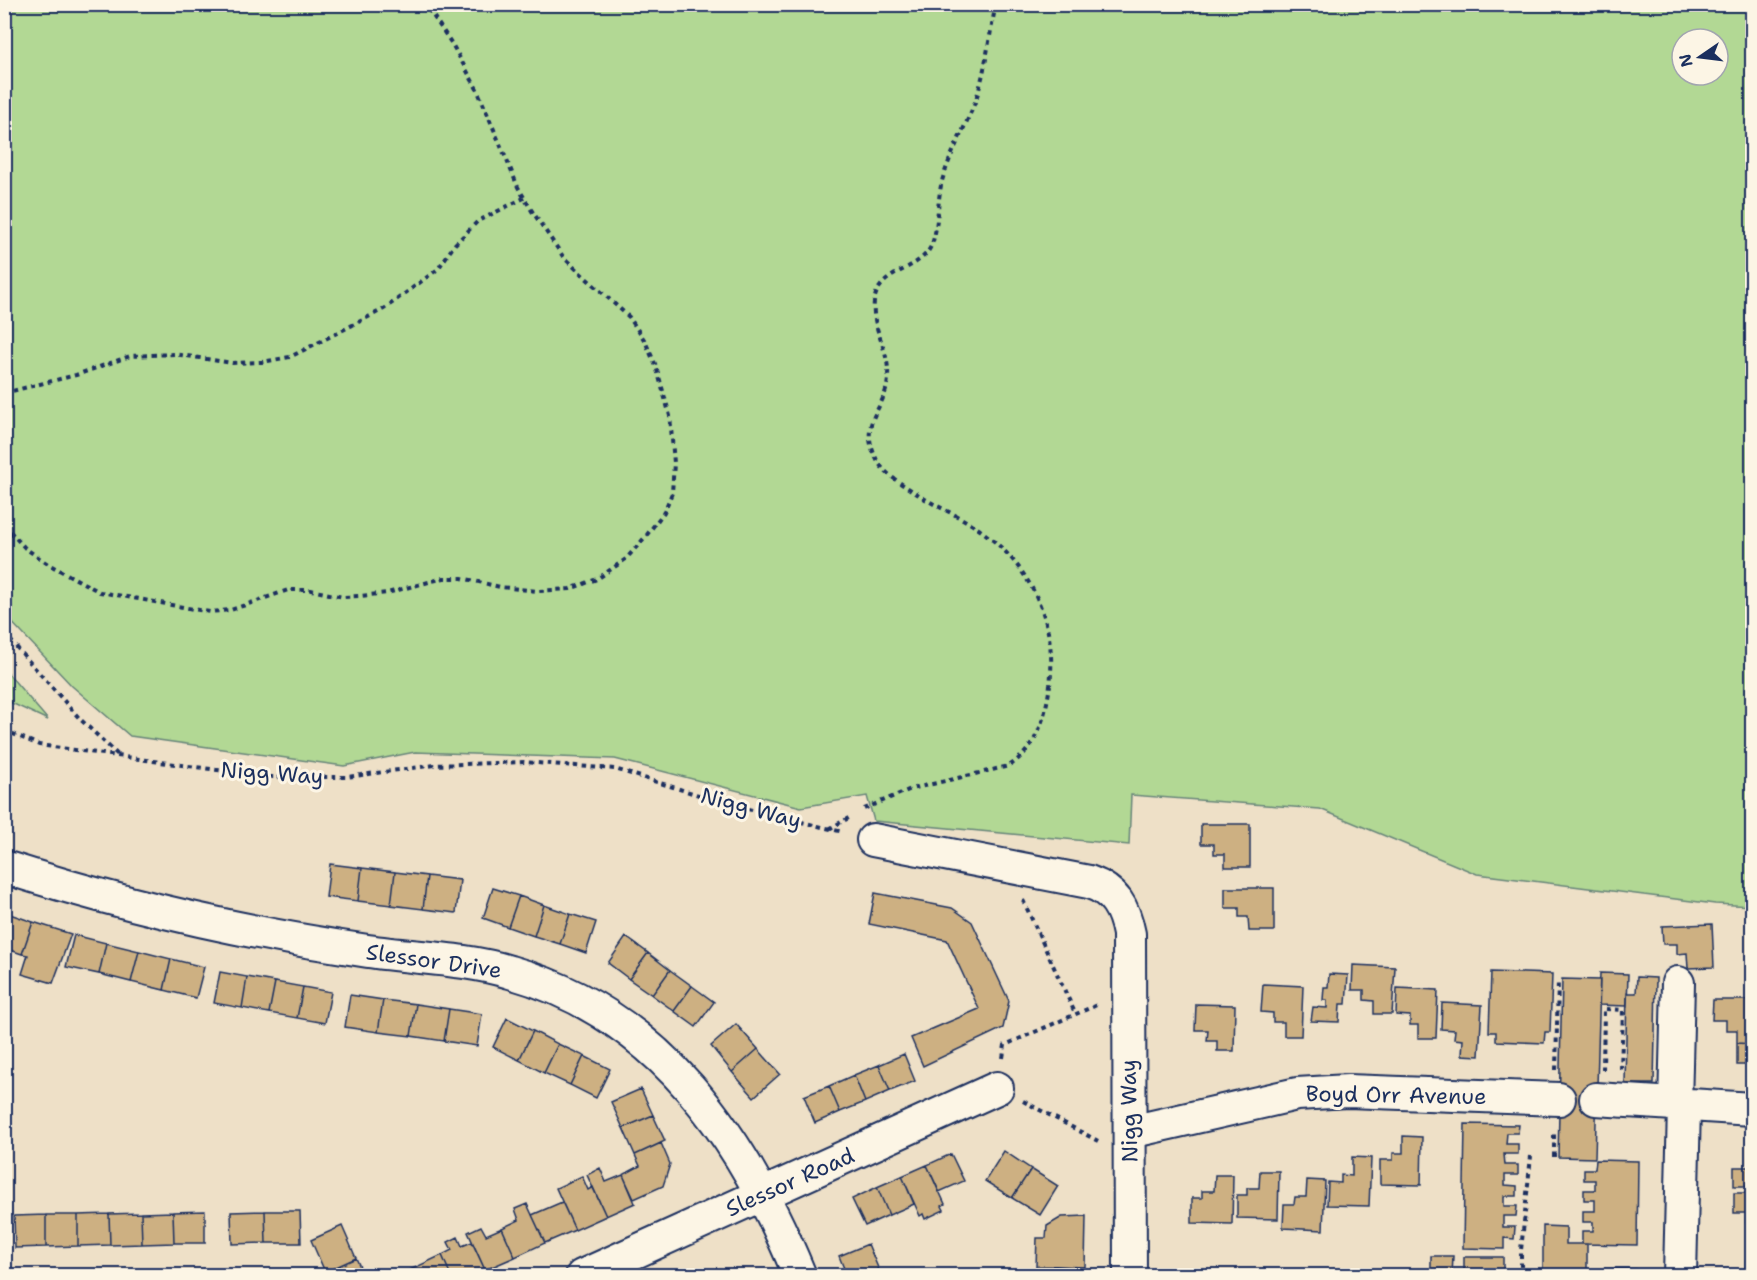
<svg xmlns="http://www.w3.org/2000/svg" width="1757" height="1280" font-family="'Shantell Sans',sans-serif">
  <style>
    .green { fill: #b2d894; stroke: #668479; stroke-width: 1.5; fill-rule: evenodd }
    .building { fill: #cdb082; stroke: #1b2f5e; stroke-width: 1.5 }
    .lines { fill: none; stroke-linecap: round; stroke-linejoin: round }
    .street-casing { stroke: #1b2f5e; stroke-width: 36 }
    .path { stroke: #1b2f5e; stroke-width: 4; stroke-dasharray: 4.5 4.5; stroke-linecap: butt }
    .street { stroke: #fcf5e5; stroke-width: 32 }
    .labels { text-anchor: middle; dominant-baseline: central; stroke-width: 6; stroke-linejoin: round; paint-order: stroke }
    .street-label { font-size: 22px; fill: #1b2f5e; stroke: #fcf5e5 }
  </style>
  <rect width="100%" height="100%" fill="#eee0c7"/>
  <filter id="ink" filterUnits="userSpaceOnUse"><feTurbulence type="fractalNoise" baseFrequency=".0167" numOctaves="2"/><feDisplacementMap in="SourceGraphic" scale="12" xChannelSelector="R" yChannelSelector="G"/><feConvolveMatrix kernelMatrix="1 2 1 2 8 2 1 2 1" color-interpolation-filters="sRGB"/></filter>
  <g filter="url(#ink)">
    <path class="green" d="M5 4 1752 5V906L1715 904 1477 874 1320 809 1131 795 1129 845 874 821 867 796 801 807 615 759 415 752 344 766 130 736 72 686 5 615ZM1682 39H1718V75H1682Z
      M4 670H5L48 720 5 700Z"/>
    <path class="building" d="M1201 824H1250V867H1225V854H1214V844H1201Z
      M330 864 362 868 358 901 326 897Z
      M362 868 395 872 391 905 358 901Z
      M395 872 427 876 423 909 391 905Z
      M427 876 460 880 456 913 423 909Z
      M493 888 519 896 508 927 483 918Z
      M1225 888H1274V931H1249L1248 917H1239V908H1225Z
      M875 893 952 908 972 922 1009 1001 1003 1028 923 1066 911 1038 979 1009 947 940 869 924Z
      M519 896 544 905 534 936 508 927Z
      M544 905 570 914 560 944 534 936Z
      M4 912 33 922 22 954 4 948Z
      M570 914 596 922 586 953 560 944Z
      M33 922 71 934 53 983 22 974 28 955 22 954Z
      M1712 924 1714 967 1688 968 1687 953 1677 954V944H1663L1662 926Z
      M74 935 106 943 99 974 66 967Z
      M626 937 648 953 629 979 608 963Z
      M106 943 139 951 131 982 99 974Z
      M139 951 171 959 164 990 131 982Z
      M648 953 670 970 652 995 629 979Z
      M171 959 204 967 196 998 164 990Z
      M1353 965 1395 967 1392 1014H1374V1001L1364 1000V990H1352Z
      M670 970 692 986 674 1011 652 995Z
      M220 972 247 977 242 1008 214 1003Z
      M1491 972 1552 974 1550 1032H1545L1544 1043 1496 1041V1032H1489Z
      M1600 973 1628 974 1627 1006 1599 1005Z
      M1329 974 1348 975 1346 1004H1340L1339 1022 1311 1021 1313 1007 1327 1008V1000H1323L1324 987H1328Z
      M247 977 275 982 269 1013 242 1008Z
      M1637 977 1656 978 1654 1084H1625L1627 993H1636Z
      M1562 979 1600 980 1595 1158 1558 1157Z
      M275 982 303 987 297 1018 269 1013Z
      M1263 984 1303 986 1301 1036H1284V1022H1273V1013L1261 1012Z
      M692 986 714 1002 696 1027 674 1011Z
      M303 987 331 992 325 1023 297 1018Z
      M1397 988 1438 990 1436 1038H1418V1025H1410V1016L1396 1015Z
      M350 995 383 1000 378 1032 345 1027Z
      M383 1000 416 1004 411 1036 378 1032Z
      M1713 1000H1752V1044L1737 1043V1030H1726V1020H1712Z
      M1442 1003 1482 1005 1479 1056 1462 1055 1463 1040 1454 1039 1455 1030 1441 1029Z
      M416 1004 449 1009 444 1041 411 1036Z
      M1196 1004 1235 1005 1234 1051H1217V1041H1207L1208 1030H1195Z
      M449 1009 482 1014 477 1046 444 1041Z
      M507 1018 533 1031 519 1060 493 1047Z
      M736 1024 758 1049 732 1072 711 1046Z
      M533 1031 558 1044 544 1073 519 1060Z
      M1737 1043 1752 1044V1075H1749V1065H1737Z
      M558 1044 584 1056 570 1085 544 1073Z
      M758 1049 780 1074 754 1097 732 1072Z
      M904 1054 915 1081 890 1091 879 1065Z
      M584 1056 610 1069 596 1098 570 1085Z
      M879 1065 890 1091 865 1102 854 1075Z
      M854 1075 865 1102 840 1112 829 1086Z
      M829 1086 840 1112 815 1123 804 1096Z
      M641 1089 653 1115 623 1128 611 1102Z
      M653 1115 665 1141 635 1155 623 1128Z
      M1465 1124 1519 1125 1518 1133H1507L1506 1144H1518V1154H1504L1505 1165H1518V1175H1505V1185L1517 1186V1196H1504V1206H1517L1516 1216H1503V1227H1515L1514 1239 1504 1238V1249L1463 1248Z
      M1403 1136 1422 1137 1421 1185 1380 1184V1160H1393V1153H1403Z
      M661 1143 670 1164 663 1186 634 1199 623 1175 640 1166 635 1155Z
      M1004 1151 1031 1169 1012 1198 985 1181Z
      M951 1154 964 1181 939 1192 927 1165Z
      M1352 1157 1371 1158 1369 1206 1327 1205 1328 1182 1341 1183V1175L1352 1176Z
      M1749 1157H1752V1186H1734V1167H1749Z
      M1596 1160 1638 1161 1637 1245 1582 1244V1231H1593V1222H1583V1211H1595V1200H1584V1190H1595V1180H1584V1169H1595Z
      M927 1165 945 1204 942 1206 944 1210 925 1219 923 1214 920 1216 902 1176Z
      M600 1168 606 1182 623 1175 635 1203 606 1216 587 1175Z
      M1031 1169 1058 1186 1040 1215 1012 1198Z
      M1260 1171H1279L1278 1219 1237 1218V1195H1247V1188H1259Z
      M1215 1175H1233L1232 1224 1192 1223V1198H1202V1191H1214Z
      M582 1176 588 1190 593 1187 606 1216 575 1230 556 1188Z
      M902 1176 914 1204 889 1215 877 1187Z
      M1307 1180 1325 1181 1323 1230 1283 1228 1284 1204H1294L1295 1197H1306Z
      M877 1187 889 1215 865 1226 852 1199Z
      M1734 1193H1752V1223H1746L1747 1213H1734Z
      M562 1202 575 1230 545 1243 532 1215Z
      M527 1204 545 1243 515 1257 502 1228 519 1220 515 1209Z
      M205 1211V1243H174L173 1212Z
      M265 1211H300L301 1243H266Z
      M265 1211 266 1243 232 1244 231 1212Z
      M173 1212 174 1243 142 1244 141 1213Z
      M141 1213 142 1244 110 1245 109 1214Z
      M109 1214 110 1245 78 1246V1215Z
      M46 1215V1247L15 1248 14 1216Z
      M46 1215H78V1246L46 1247Z
      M1086 1216 1085 1267 1036 1266 1037 1238H1046L1047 1226 1062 1217Z
      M342 1226 356 1258 325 1272 311 1240Z
      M481 1226 486 1235 502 1228 515 1257 485 1270 468 1232Z
      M1543 1226 1566 1227V1244H1587V1275L1543 1274Z
      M458 1237 462 1246 472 1242 485 1270 473 1276H451L442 1255 452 1250 448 1242Z
      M868 1244 881 1275 847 1276 839 1256Z
      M442 1255 451 1276H415L412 1269Z
      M1431 1256H1453L1452 1276H1431Z
      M1464 1257H1503V1276H1464Z
      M356 1258 364 1276H327L325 1272Z
      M1746 1260H1752V1276H1731V1270H1746Z
      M1053 1266 1085 1267V1276H1053Z
      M412 1269 415 1276H396Z
      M1599 1269H1636V1276H1600Z"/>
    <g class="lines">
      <defs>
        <path id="street" d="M873 840 1089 882C1115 891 1124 908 1129 934L1130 1276
          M4 867C123 905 245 933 368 951 415 958 464 958 510 972 660 1014 744 1139 800 1276
          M1596 1099 1752 1109
          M1675 1106 1678 983
          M1130 1132 1297 1094 1348 1091 1559 1099
          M582 1276 997 1088
          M1680 1276 1684 1106"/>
      </defs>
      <use href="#street" class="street-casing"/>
      <path class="path" d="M1751 4 1752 5
        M4 393 76 375 130 356 174 354 232 363 262 362 290 357 384 309 438 269 455 244 478 221 524 198
        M4 525 25 548 48 564 100 592 210 612 231 610 288 590H311L343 597 360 596 387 593 444 578H462L500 587 538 591 570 589 597 579 626 559 646 536 664 512 672 493 674 463 670 416 656 366 645 341 629 317 564 258 532 211 518 187 477 89 452 44 425 4
        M4 633 80 719 119 756
        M4 730 39 745 267 777H347L435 765 524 762 615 769 731 805 843 832
        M864 809 911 789 1009 766C1038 747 1045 718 1050 685 1058 619 1027 559 971 524 953 513 933 505 916 493 902 484 883 474 876 458 857 419 887 410 888 377 890 351 871 328 874 302 878 269 921 272 932 244 939 224 937 201 942 181 950 154 965 128 975 102 986 71 989 36 996 4
        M829 829 852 816
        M1023 900 1075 1013
        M1003 1058 1005 1045 1099 1004
        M1556 1070 1558 980
        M1603 1070 1604 1009 1623 1010 1621 1070
        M4 1088 10 1089
        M1023 1101 1098 1141
        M1554 1157V1130
        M1521 1276V1250L1531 1156"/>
      <use href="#street" class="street"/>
    </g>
  </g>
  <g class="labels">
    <g class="street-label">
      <text transform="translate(272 773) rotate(4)">Nigg Way</text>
      <text transform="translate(751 808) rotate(15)">Nigg Way</text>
      <text transform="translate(434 961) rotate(8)">Slessor Drive</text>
      <text transform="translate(1396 1095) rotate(1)">Boyd Orr Avenue</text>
      <text transform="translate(1129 1111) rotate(-91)">Nigg Way</text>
      <text transform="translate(790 1182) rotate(-24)">Slessor Road</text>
    </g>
  </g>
  <rect width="1757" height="1280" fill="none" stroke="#fcf5e5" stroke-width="24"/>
  <rect x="12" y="12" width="1733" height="1256" fill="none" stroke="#1b2f5e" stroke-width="2" filter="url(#ink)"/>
  <g transform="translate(1700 57) rotate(256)"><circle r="28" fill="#fcf5e5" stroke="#a2a6af" stroke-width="1.5"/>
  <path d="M0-4.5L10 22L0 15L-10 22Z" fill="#1b2f5e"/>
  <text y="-9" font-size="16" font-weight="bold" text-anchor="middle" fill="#1b2f5e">N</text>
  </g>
</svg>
